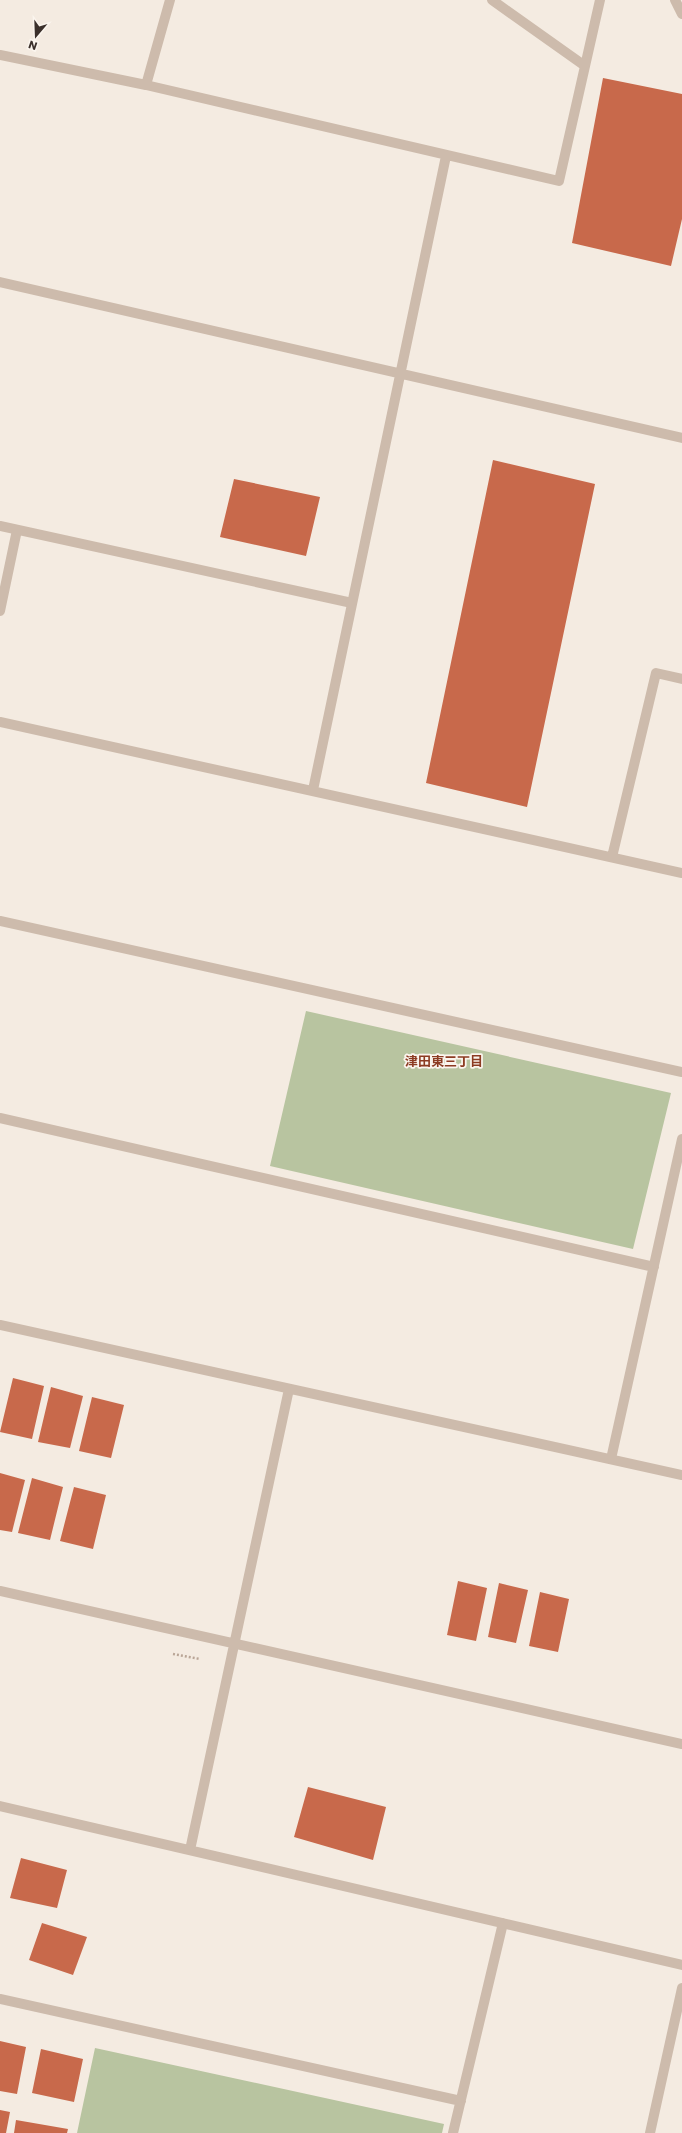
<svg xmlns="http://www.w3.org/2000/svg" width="682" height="2133" font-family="Poppins,'Noto Sans JP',sans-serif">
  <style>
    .green { fill: #b8c4a0 }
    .building { fill: #c8694b }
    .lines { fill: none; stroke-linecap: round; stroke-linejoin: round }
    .path { stroke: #b9a596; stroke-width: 2.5; stroke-dasharray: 2 2; stroke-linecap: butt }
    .minor { stroke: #cdbbac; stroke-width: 10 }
    .labels { text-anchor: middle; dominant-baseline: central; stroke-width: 3.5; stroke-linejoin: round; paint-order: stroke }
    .neighbourhood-label { font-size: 13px; font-weight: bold; fill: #8c3b22; stroke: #fbf5ee }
  </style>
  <rect width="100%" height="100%" fill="#f4ebe1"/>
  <path class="green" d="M306 1011 671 1093 633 1249 270 1166Z
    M95 2048 444 2124 442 2133H77Z"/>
  <path class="building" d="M603 78 682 94V219L671 266 572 243Z
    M493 460 595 484 527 807 426 783Z
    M234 479 320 497 306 556 220 537Z
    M13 1378 44 1386 32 1439 0 1432Z
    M51 1387 83 1396 70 1448 38 1442Z
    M92 1397 124 1405 111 1458 79 1451Z
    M0 1473 25 1480 12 1532 0 1530Z
    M32 1478 63 1487 50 1540 18 1533Z
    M74 1487 106 1495 93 1549 60 1541Z
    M458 1581 487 1588 476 1641 447 1635Z
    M499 1583 528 1590 516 1643 488 1637Z
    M540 1592 569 1599 558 1652 529 1646Z
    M308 1787 386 1807 373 1860 294 1837Z
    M21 1858 67 1870 57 1908 10 1898Z
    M42 1923 87 1937 73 1975 29 1960Z
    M0 2041 26 2047 17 2094 0 2091Z
    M41 2049 83 2059 74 2102 32 2093Z
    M0 2110 10 2112 6 2133H0Z
    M16 2120 68 2129 67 2133H14Z"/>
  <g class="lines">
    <path class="path" d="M173 1654 200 1659"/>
    <path class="minor" d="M492 0 585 66
      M675 0 682 14
      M0 55 146 85 559 181 600 0
      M146 85 170 0
      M0 282 682 438
      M0 526 352 603
      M0 611 17 530
      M0 722 682 873
      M313 790 446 156
      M612 857 656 673 682 679
      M0 921 682 1072
      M0 1118 654 1267
      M0 1325 682 1475
      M611 1459 682 1139
      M0 1591 682 1744
      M0 1806 682 1965
      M190 1850 289 1389
      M0 1999 461 2101
      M453 2133 503 1923
      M650 2133 682 1988"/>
  </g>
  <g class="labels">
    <g class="neighbourhood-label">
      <text x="444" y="1061">津田東三丁目</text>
    </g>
  </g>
  <g transform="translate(36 36) rotate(199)" stroke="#fbf5ee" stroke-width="3" paint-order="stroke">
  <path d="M0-3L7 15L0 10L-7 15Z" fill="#3b302b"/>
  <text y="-6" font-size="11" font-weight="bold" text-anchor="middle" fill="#3b302b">N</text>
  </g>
</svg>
